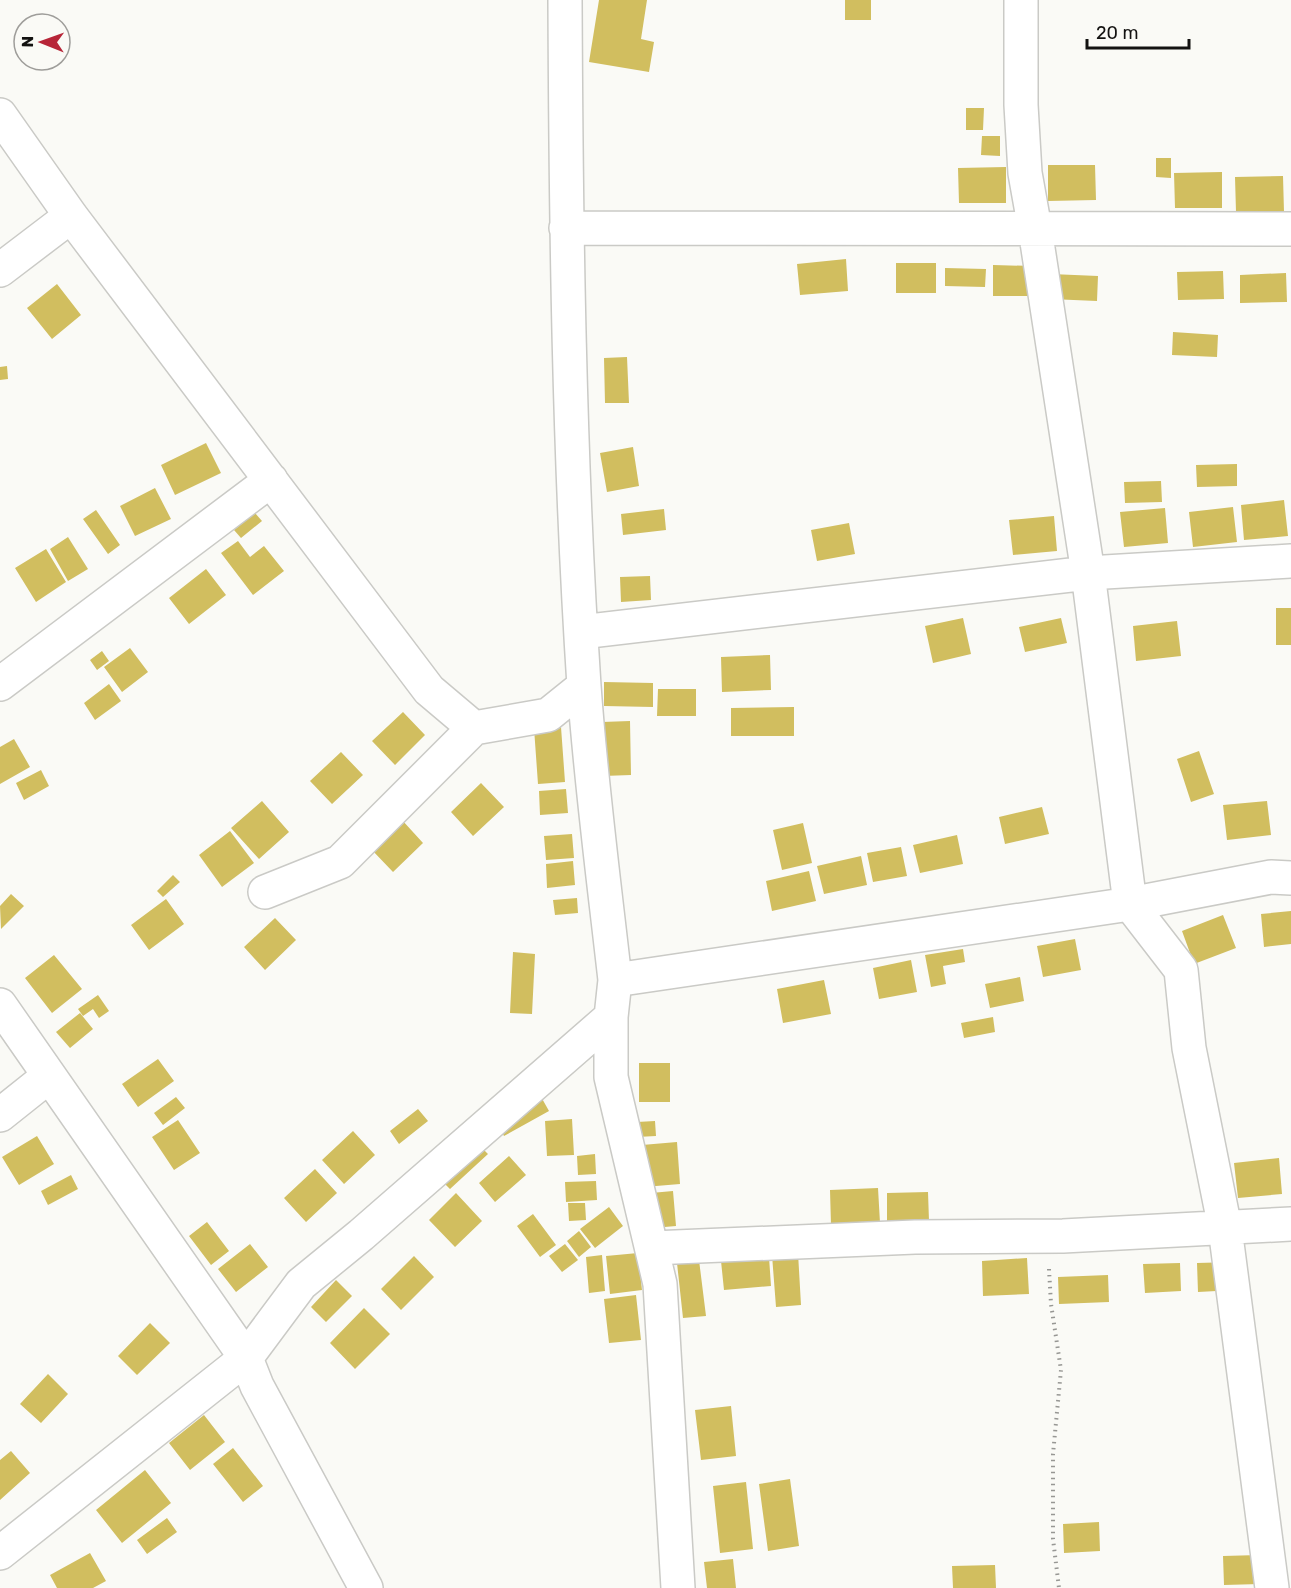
<svg xmlns="http://www.w3.org/2000/svg" width="1291" height="1588" font-family="Rubik,sans-serif">
  <style>
    .building { fill: #d1be5f }
    .lines { fill: none; stroke-linecap: round; stroke-linejoin: round }
    .minor-casing { stroke: #cacac6; stroke-width: 36 }
    .path { stroke: #979794; stroke-width: 4; stroke-dasharray: 1.5 4.5; stroke-linecap: butt }
    .minor { stroke: #fff; stroke-width: 33 }
  </style>
  <rect width="100%" height="100%" fill="#fafaf6"/>
  <path class="building" d="M599 0H647L641 39 654 42 649 72 589 62Z
    M845 0H871V20H845Z
    M966 108H984L983 130H966Z
    M982 136H1000V156L981 155Z
    M1156 158H1171V178L1156 177Z
    M1048 165H1095L1096 200 1048 201Z
    M1006 167V203H959L958 168Z
    M1222 172V208H1175L1174 173Z
    M1283 176 1284 212H1236L1235 177Z
    M846 259 848 291 800 295 797 264Z
    M896 263H936V293H896Z
    M993 265 1033 266V296H993Z
    M945 268 986 269 985 287 945 286Z
    M1223 271 1224 299 1178 300 1177 272Z
    M1286 273 1287 302 1240 303V275Z
    M1051 274 1098 276 1097 301 1050 299Z
    M57 284 81 315 52 339 27 308Z
    M1173 332 1218 335 1217 357 1172 355Z
    M627 357 629 403H605L604 358Z
    M7 366 8 379 0 380V367Z
    M206 443 221 473 175 495 161 465Z
    M633 447 639 486 607 492 600 453Z
    M1237 464V486L1197 487 1196 465Z
    M1161 481 1162 502 1125 503 1124 482Z
    M155 488 171 519 135 536 120 506Z
    M1284 500 1288 536 1244 540 1241 505Z
    M1233 507 1237 542 1193 547 1189 512Z
    M1165 508 1168 543 1124 547 1120 512Z
    M664 509 666 530 623 535 621 514Z
    M96 510 120 545 108 554 83 519Z
    M255 513 262 521 241 538 234 530Z
    M1054 516 1057 551 1013 555 1009 520Z
    M849 523 855 554 817 561 811 530Z
    M68 537 88 569 68 581 50 549Z
    M238 541 250 557 264 546 284 571 253 595 221 553Z
    M46 549 66 582 36 602 15 568Z
    M206 569 226 595 189 624 169 598Z
    M650 576 651 600 621 602 620 577Z
    M1276 608H1291V645H1276Z
    M963 618 971 654 933 663 925 626Z
    M1061 618 1067 643 1025 652 1019 627Z
    M1177 621 1181 656 1136 661 1133 626Z
    M130 648 148 672 122 692 104 667Z
    M102 651 109 661 97 670 90 660Z
    M770 655 771 690 722 692 721 657Z
    M604 682 653 683V707L604 706Z
    M109 684 121 701 95 720 84 703Z
    M658 689H696V716H657Z
    M794 707V736H731V708Z
    M403 712 425 735 395 765 372 741Z
    M630 721 631 775 603 776 602 722Z
    M561 727 565 782 538 784 534 728Z
    M14 739 30 767 0 784V747Z
    M1199 751 1214 794 1191 802 1177 759Z
    M341 752 363 775 332 804 310 781Z
    M41 770 49 786 24 800 16 783Z
    M481 783 504 807 473 836 451 812Z
    M566 789 568 813 540 815 539 791Z
    M262 801 289 832 259 859 231 828Z
    M1267 801 1271 835 1227 840 1223 805Z
    M1042 807 1049 834 1005 844 999 817Z
    M402 820 423 843 393 872 371 849Z
    M803 823 812 863 782 870 773 830Z
    M230 831 254 863 222 887 199 855Z
    M572 834 574 858 546 860 544 836Z
    M957 835 963 864 920 873 913 845Z
    M901 847 907 876 873 882 867 853Z
    M861 856 867 885 824 894 817 866Z
    M573 861 575 885 547 888 546 864Z
    M809 871 816 901 772 911 766 881Z
    M173 875 180 882 163 897 157 891Z
    M11 894 24 906 1 929 0 906Z
    M577 898 578 913 555 915 553 900Z
    M166 899 184 924 149 950 131 925Z
    M1291 911V944L1264 947 1261 914Z
    M1223 915 1236 948 1194 964 1182 931Z
    M275 918 296 940 265 970 244 947Z
    M1075 939 1081 970 1043 977 1037 946Z
    M963 949 965 962 943 966 946 984 931 987 925 955Z
    M513 952 535 954 532 1014 510 1013Z
    M54 955 82 989 52 1013 25 978Z
    M911 960 917 992 879 999 873 968Z
    M1020 977 1024 1001 990 1008 985 984Z
    M824 980 831 1014 783 1023 777 989Z
    M98 995 109 1011 99 1018 93 1009 83 1016 78 1009Z
    M80 1013 93 1029 70 1048 56 1032Z
    M993 1017 995 1032 964 1038 961 1023Z
    M158 1059 174 1081 138 1107 122 1084Z
    M639 1063H670V1102H639Z
    M540 1095 549 1111 504 1136 495 1120Z
    M176 1097 185 1108 163 1125 154 1113Z
    M418 1109 428 1121 399 1144 390 1131Z
    M572 1119 574 1155 547 1156 545 1121Z
    M178 1120 200 1153 174 1170 152 1137Z
    M655 1121 656 1136 637 1137V1122Z
    M353 1131 375 1155 344 1184 322 1160Z
    M37 1136 54 1164 19 1185 2 1157Z
    M677 1142 680 1184 644 1187 642 1145Z
    M478 1144 488 1154 450 1189 441 1180Z
    M595 1154 596 1174 578 1175 577 1156Z
    M509 1156 526 1175 495 1202 479 1183Z
    M1279 1158 1282 1194 1238 1198 1234 1163Z
    M315 1169 337 1193 306 1222 284 1198Z
    M71 1175 78 1189 48 1205 41 1191Z
    M596 1181 597 1200 566 1202 565 1182Z
    M878 1188 880 1223 831 1225 830 1190Z
    M673 1191 676 1226 653 1228 651 1193Z
    M928 1192 929 1221 887 1223V1193Z
    M456 1193 482 1221 455 1247 429 1220Z
    M568 1203H585L586 1220 569 1221Z
    M609 1207 623 1226 595 1248 580 1229Z
    M533 1214 556 1245 540 1257 517 1226Z
    M207 1222 229 1251 211 1265 189 1236Z
    M579 1231 591 1247 579 1257 567 1241Z
    M250 1244 268 1267 236 1292 218 1269Z
    M565 1244 578 1260 562 1272 549 1256Z
    M638 1253 642 1290 610 1294 606 1256Z
    M798 1253 801 1305 776 1307 772 1255Z
    M602 1255 605 1291 589 1293 586 1257Z
    M414 1256 434 1277 401 1310 381 1289Z
    M769 1257 771 1286 724 1290 721 1261Z
    M1027 1258 1029 1294 983 1296 982 1261Z
    M699 1260 706 1316 683 1318 677 1263Z
    M1233 1262 1235 1290 1198 1292 1197 1263Z
    M1180 1263 1181 1291 1145 1293 1143 1264Z
    M1108 1275 1109 1302 1059 1304 1058 1277Z
    M336 1280 352 1296 326 1322 311 1307Z
    M636 1295 641 1340 609 1343 604 1299Z
    M364 1308 390 1334 355 1369 330 1343Z
    M150 1323 170 1343 137 1375 118 1356Z
    M48 1374 68 1394 41 1423 20 1404Z
    M731 1406 736 1456 701 1460 695 1410Z
    M204 1415 225 1442 190 1470 169 1443Z
    M233 1448 263 1486 243 1502 213 1464Z
    M11 1451 30 1473 0 1500V1460Z
    M145 1470 171 1503 122 1543 96 1510Z
    M790 1479 799 1546 768 1551 759 1484Z
    M746 1482 753 1549 720 1553 713 1486Z
    M167 1518 177 1532 147 1554 137 1540Z
    M1099 1522 1100 1551 1064 1553 1063 1524Z
    M90 1553 106 1581 93 1588H57L50 1575Z
    M1259 1555 1260 1584 1224 1585 1223 1556Z
    M733 1559 736 1588H707L704 1562Z
    M995 1565 996 1588H953L952 1566Z"/>
  <g class="lines">
    <defs>
      <path id="minor" d="M565 0C566 229 569 457 584 686 591 784 604 882 615 980L611 1017V1077L660 1284 678 1588
        M1021 0V105L1025 173 1035 229 1088 573 1130 904 1181 970 1189 1048 1225 1228 1272 1588
        M0 115 71 216 429 690 474 728 548 715 584 686
        M566 228 1291 229
        M0 270 71 216
        M581 632 1088 573 1291 561
        M0 684 271 480
        M265 892 340 862 474 728
        M615 980 1130 904 1271 877 1291 878
        M0 1005 246 1358 0 1553
        M0 1115 49 1076
        M652 1248 915 1237 1063 1236 1291 1224
        M366 1588 257 1386 246 1358 301 1284 361 1235 611 1017"/>
    </defs>
    <use href="#minor" class="minor-casing"/>
    <path class="path" d="M1049 1269 1051 1304 1061 1370 1053 1454V1539L1059 1588"/>
    <use href="#minor" class="minor"/>
  </g>
  <g transform="translate(42 42) rotate(271)"><circle r="28" fill="#fafaf6" stroke="#9e9d9a" stroke-width="1.5"/>
  <path d="M0-4.5L10 22L0 15L-10 22Z" fill="#b72538"/>
  <text y="-9" font-size="16" font-weight="bold" text-anchor="middle" fill="#131211">N</text>
  </g>
  <path d="M1087 39v9h102v-9" fill="none" stroke="#131211" stroke-width="3"/>
  <text x="1096" y="39" font-size="18" fill="#131211" stroke="#fafaf6" stroke-width="4.5" paint-order="stroke">20 m</text>
</svg>
